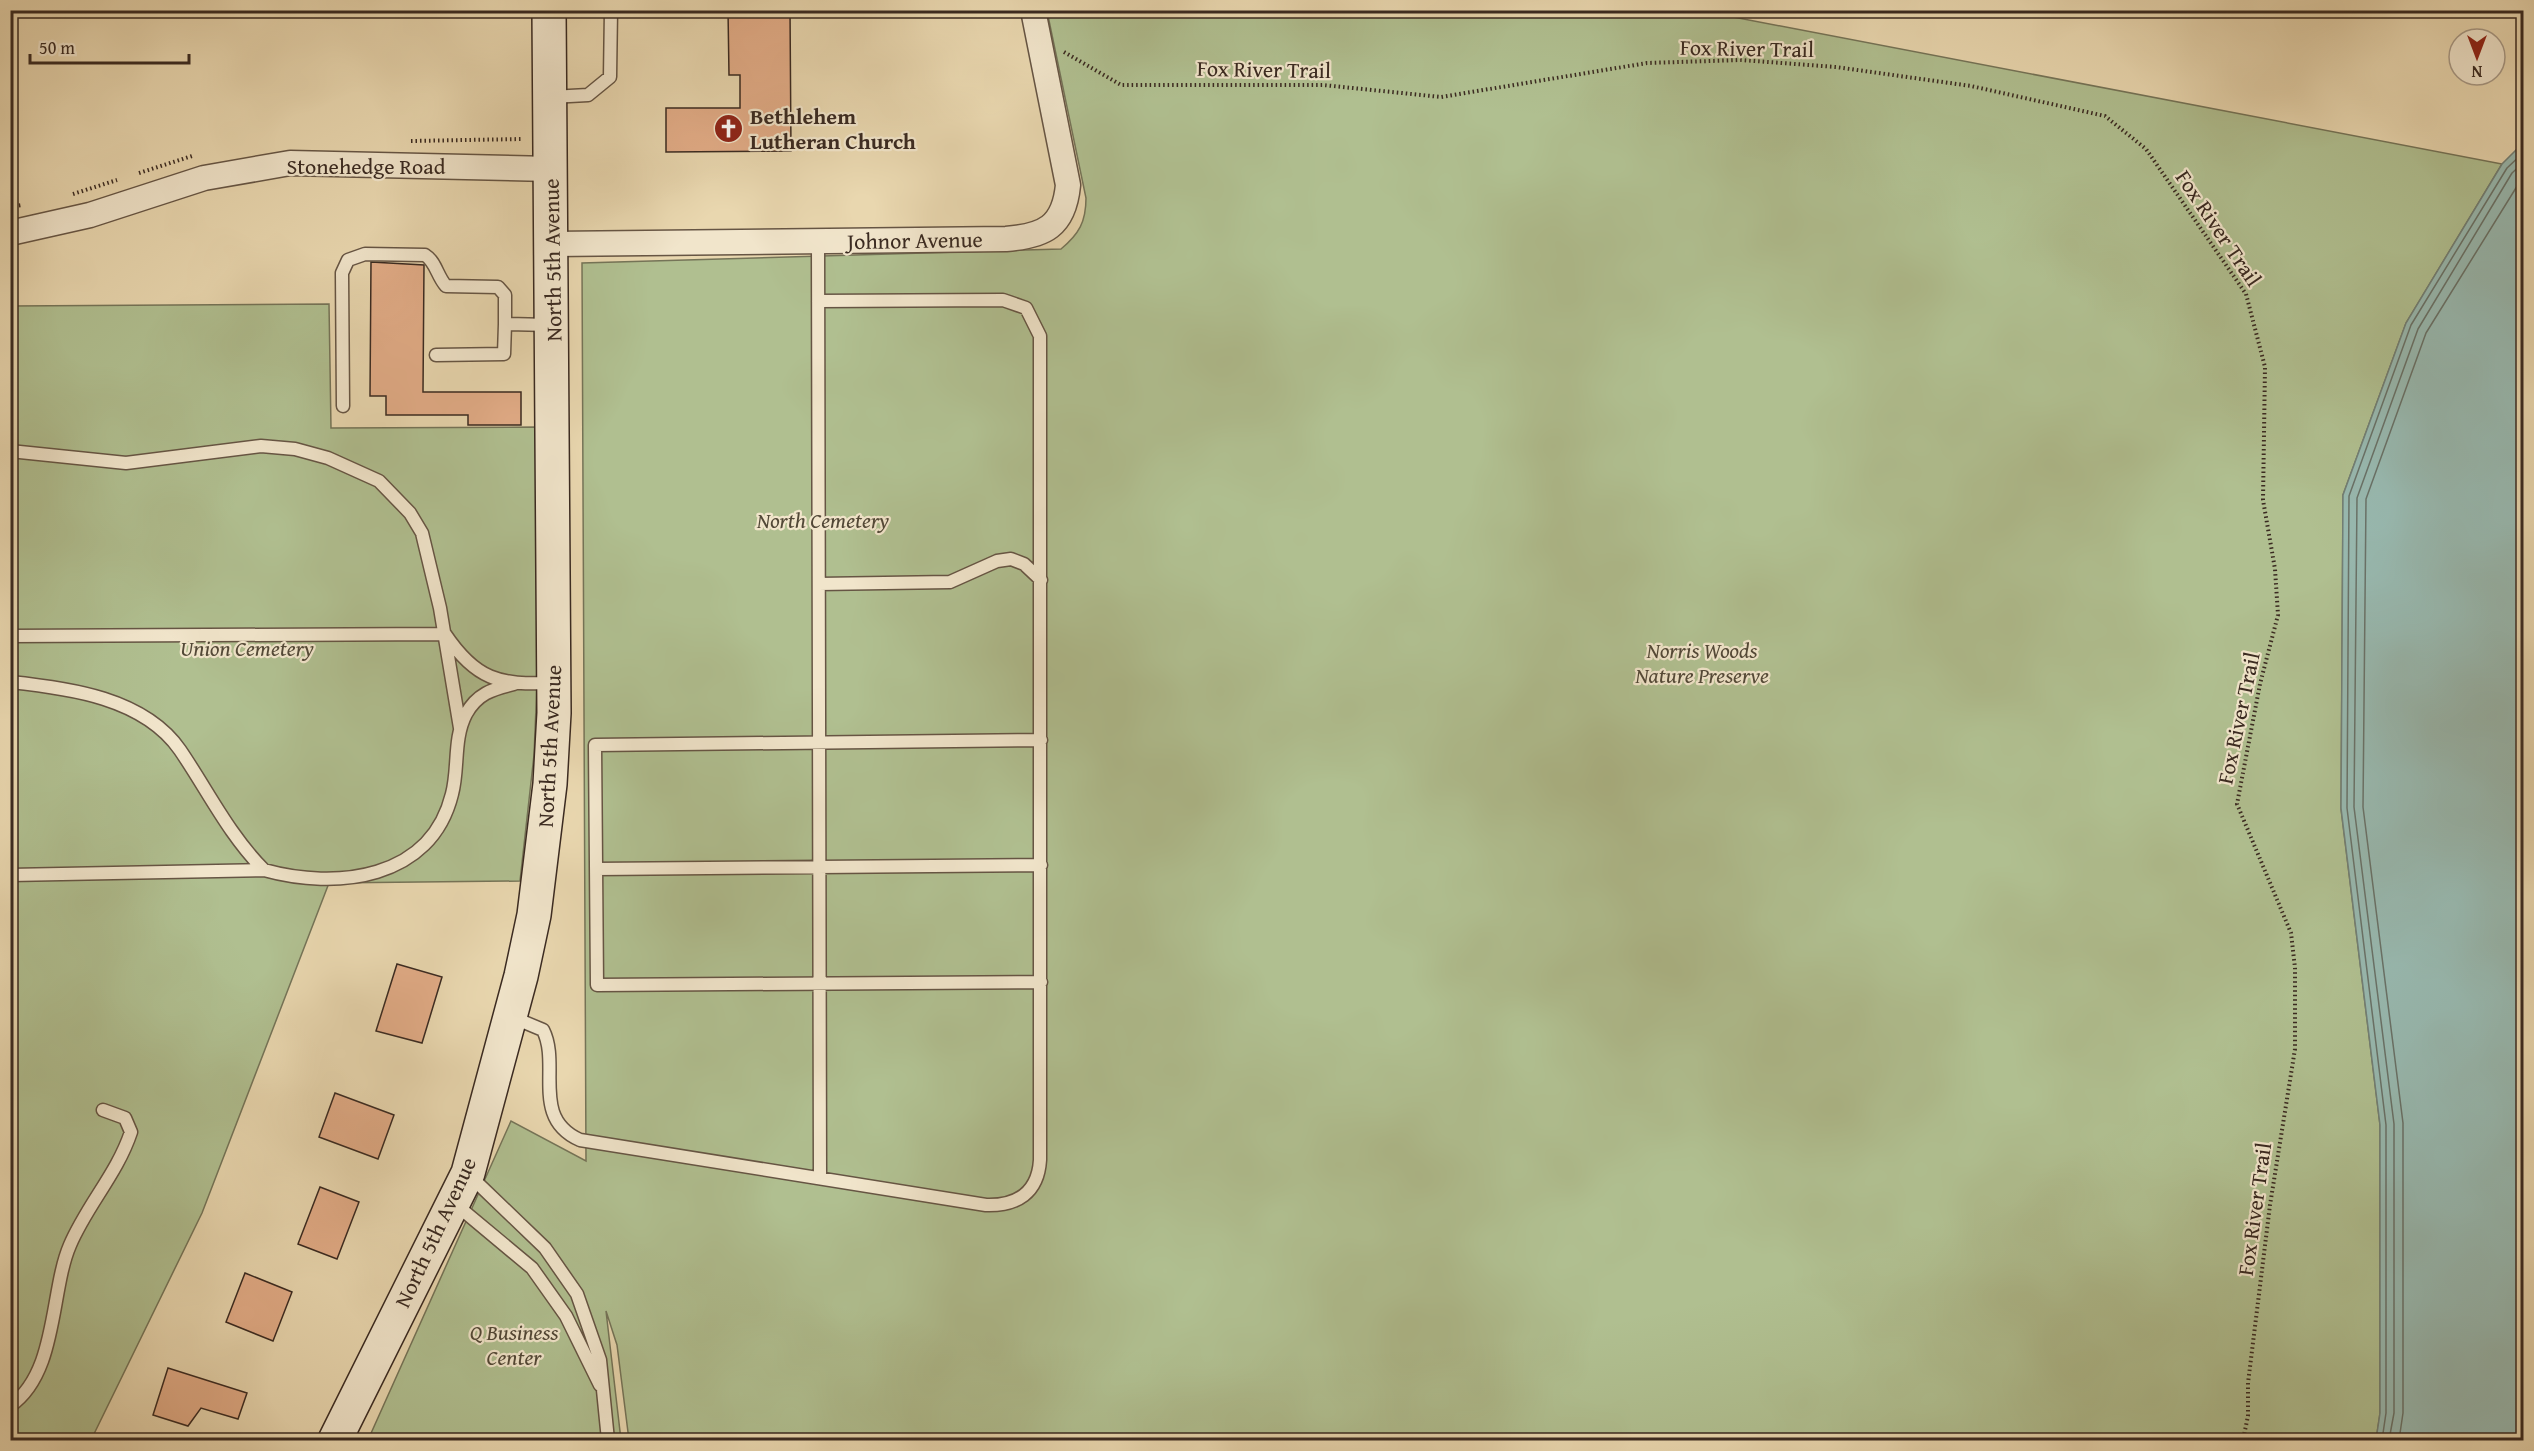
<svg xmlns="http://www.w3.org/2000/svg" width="2534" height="1451" font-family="'Gentium Book Plus',serif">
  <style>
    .green { fill: #b0bf90; stroke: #757458; stroke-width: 1.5 }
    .water { fill: #98b9b0; stroke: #728077; stroke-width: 1.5 }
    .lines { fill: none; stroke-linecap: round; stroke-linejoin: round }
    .shore { stroke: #697268; stroke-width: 1.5 }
    .building { fill: #e2ac87; stroke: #3a2a21; stroke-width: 1.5 }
    .service-casing { stroke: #654; stroke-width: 15 }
    .minor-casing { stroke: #654; stroke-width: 27 }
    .secondary-casing { stroke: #3a2a21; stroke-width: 36 }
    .path { stroke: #3a2a21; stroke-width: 4; stroke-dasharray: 1.5 3; stroke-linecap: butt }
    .service { stroke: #f1e5cb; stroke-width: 12 }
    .minor { stroke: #f1e5cb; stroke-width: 24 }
    .secondary { stroke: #f1e5cb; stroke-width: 33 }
    .labels { text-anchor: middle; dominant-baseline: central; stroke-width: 4.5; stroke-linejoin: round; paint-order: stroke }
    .street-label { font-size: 22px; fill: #3a2a21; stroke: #f1e5cb }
    .poi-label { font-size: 22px; font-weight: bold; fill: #3a2a21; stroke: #f1e5cb; text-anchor: start }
    .park-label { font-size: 22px; font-style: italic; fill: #524837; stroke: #f1e5cb }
  </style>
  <rect width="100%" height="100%" fill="#e9d7af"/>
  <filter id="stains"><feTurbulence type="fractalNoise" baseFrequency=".00333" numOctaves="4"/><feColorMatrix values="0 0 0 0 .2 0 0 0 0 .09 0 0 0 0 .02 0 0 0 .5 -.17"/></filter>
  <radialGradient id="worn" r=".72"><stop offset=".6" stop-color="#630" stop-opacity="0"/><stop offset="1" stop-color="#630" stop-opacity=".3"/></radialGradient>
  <path class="green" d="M1047 11H1702L2502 164 2406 323 2343 495 2341 809 2380 1125V1413L2376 1440H629L617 1345 606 1311 621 1440H368L511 1121 586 1161 582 263 1061 249C1079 234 1086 222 1086 198Z
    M329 304 331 428 536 427 537 684 534 755 520 881 329 883 202 1213 91 1440H11L10 306Z"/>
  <path class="water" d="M2523 143V1440H2376L2380 1413V1125L2341 808 2343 495 2406 323 2502 164Z"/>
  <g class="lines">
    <path class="shore" d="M2382 1440 2386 1413V1125L2347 808 2349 496 2411 325 2507 168 2524 152
      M2389 1440 2394 1413V1124L2354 807 2357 498 2418 329 2512 173 2524 162
      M2399 1440 2403 1413V1123L2363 807 2366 499 2426 333 2524 175"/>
  </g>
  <path class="building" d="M728 10H790L791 151 666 152V108H740V75H729Z
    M371 262 424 265 423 392H521V425H468V415H386V396H370Z
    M397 964 442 977 422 1043 376 1031Z
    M335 1093 394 1115 378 1159 319 1137Z
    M320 1187 359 1202 337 1259 298 1244Z
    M245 1273 292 1292 273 1341 226 1322Z
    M168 1368 247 1393 238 1419 201 1408 188 1426 153 1415Z"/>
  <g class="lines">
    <defs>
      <path id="service" d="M551 97 588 95 610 77 611 10
        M818 241 820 1178
        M436 355 504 354 505 324
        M343 406 342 273 348 260 365 254 425 255C436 262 437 276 446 286L498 287 505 295V324L549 325
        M10 451 126 463 261 446 295 449 328 458 379 481 410 513 422 533 440 608 460 728
        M819 584 950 582 997 561 1011 559 1024 564 1041 580
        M10 636 445 634C476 680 499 685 552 683
        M10 682C69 688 144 698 180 750 208 791 229 835 264 870
        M596 869 1041 865
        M10 875 264 870C336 890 431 880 452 794 459 768 453 739 466 714 477 694 492 689 514 684
        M1041 982 597 985 595 745 1041 740
        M512 1017 543 1030C561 1065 530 1118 580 1140L986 1205C1017 1206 1038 1193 1040 1160V336L1026 308 1003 300 818 301
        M468 1174 545 1248 577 1294 600 1360 608 1440
        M454 1203 532 1268 566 1316 600 1385
        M10 1406C58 1373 50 1291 70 1245 87 1205 117 1174 131 1132L125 1118 103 1110"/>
      <path id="minor" d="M10 233 90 215 204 178 290 163 550 169
        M553 244 1006 239C1044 236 1064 227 1068 185L1033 10"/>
      <path id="secondary" d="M335 1440 468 1173 521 976 534 915 550 784 554 713 549 10"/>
    </defs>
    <use href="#service" class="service-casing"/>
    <use href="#minor" class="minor-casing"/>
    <use href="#secondary" class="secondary-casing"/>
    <path class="path" d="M1064 52 1121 85H1323L1441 97 1647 63 1741 60 1836 67 1971 86 2105 116 2146 149 2246 294 2265 367 2263 500 2275 569 2278 615 2260 684 2237 804 2291 933 2295 968V1049L2270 1205 2248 1383V1416L2243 1440
      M411 141 522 139
      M139 173 192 156
      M73 194 117 180
      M10 207 22 205"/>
    <use href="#service" class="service"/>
    <use href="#minor" class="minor"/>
    <use href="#secondary" class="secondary"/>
  </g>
  <defs>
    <symbol id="church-disc" viewBox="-11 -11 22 22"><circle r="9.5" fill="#8f2418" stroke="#f1e5cb"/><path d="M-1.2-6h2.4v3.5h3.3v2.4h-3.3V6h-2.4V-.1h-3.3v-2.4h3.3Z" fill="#fff"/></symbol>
  </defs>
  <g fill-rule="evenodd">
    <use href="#church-disc" x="712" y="112" width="33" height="33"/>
  </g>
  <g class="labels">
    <g class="street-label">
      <text transform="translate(1747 48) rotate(1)">Fox River Trail</text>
      <text transform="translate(1264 69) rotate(1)">Fox River Trail</text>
      <text x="366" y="166">Stonehedge Road</text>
      <text transform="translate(2219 228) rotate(56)">Fox River Trail</text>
      <text transform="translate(915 240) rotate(-1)">Johnor Avenue</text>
      <text transform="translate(552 260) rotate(-91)">North 5th Avenue</text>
      <text transform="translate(2238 718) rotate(-78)">Fox River Trail</text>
      <text transform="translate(549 746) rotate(-87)">North 5th Avenue</text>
      <text transform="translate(2254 1209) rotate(-82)">Fox River Trail</text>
      <text transform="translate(435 1232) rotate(-65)">North 5th Avenue</text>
    </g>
    <g class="poi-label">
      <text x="750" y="116">Bethlehem<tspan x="750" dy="25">Lutheran Church</tspan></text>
    </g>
    <g class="park-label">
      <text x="823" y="520">North Cemetery</text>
      <text x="247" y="648">Union Cemetery</text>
      <text x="1702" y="650">Norris Woods<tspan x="1702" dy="25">Nature Preserve</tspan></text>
      <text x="514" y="1332">Q Business<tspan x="514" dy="25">Center</tspan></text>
    </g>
  </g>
  <rect width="2534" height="1451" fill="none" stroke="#e9d7af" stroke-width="36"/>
  <rect x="12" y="12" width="2510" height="1427" fill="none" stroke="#3a2a21" stroke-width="3"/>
  <rect x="18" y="18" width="2498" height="1415" fill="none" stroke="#3a2a21" stroke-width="1.5"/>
  <g transform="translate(2477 57) rotate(180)"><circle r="28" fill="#f1e5cb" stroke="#a89a87" stroke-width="1.5"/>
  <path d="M0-4.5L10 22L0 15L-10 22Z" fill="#8f2418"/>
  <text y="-9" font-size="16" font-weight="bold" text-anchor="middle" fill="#3a2a21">N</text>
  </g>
  <path d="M30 54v9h159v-9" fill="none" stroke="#3a2a21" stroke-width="3"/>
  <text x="39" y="54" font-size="18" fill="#3a2a21" stroke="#f1e5cb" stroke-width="4.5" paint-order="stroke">50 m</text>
  <rect width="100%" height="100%" filter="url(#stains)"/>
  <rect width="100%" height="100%" fill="url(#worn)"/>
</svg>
